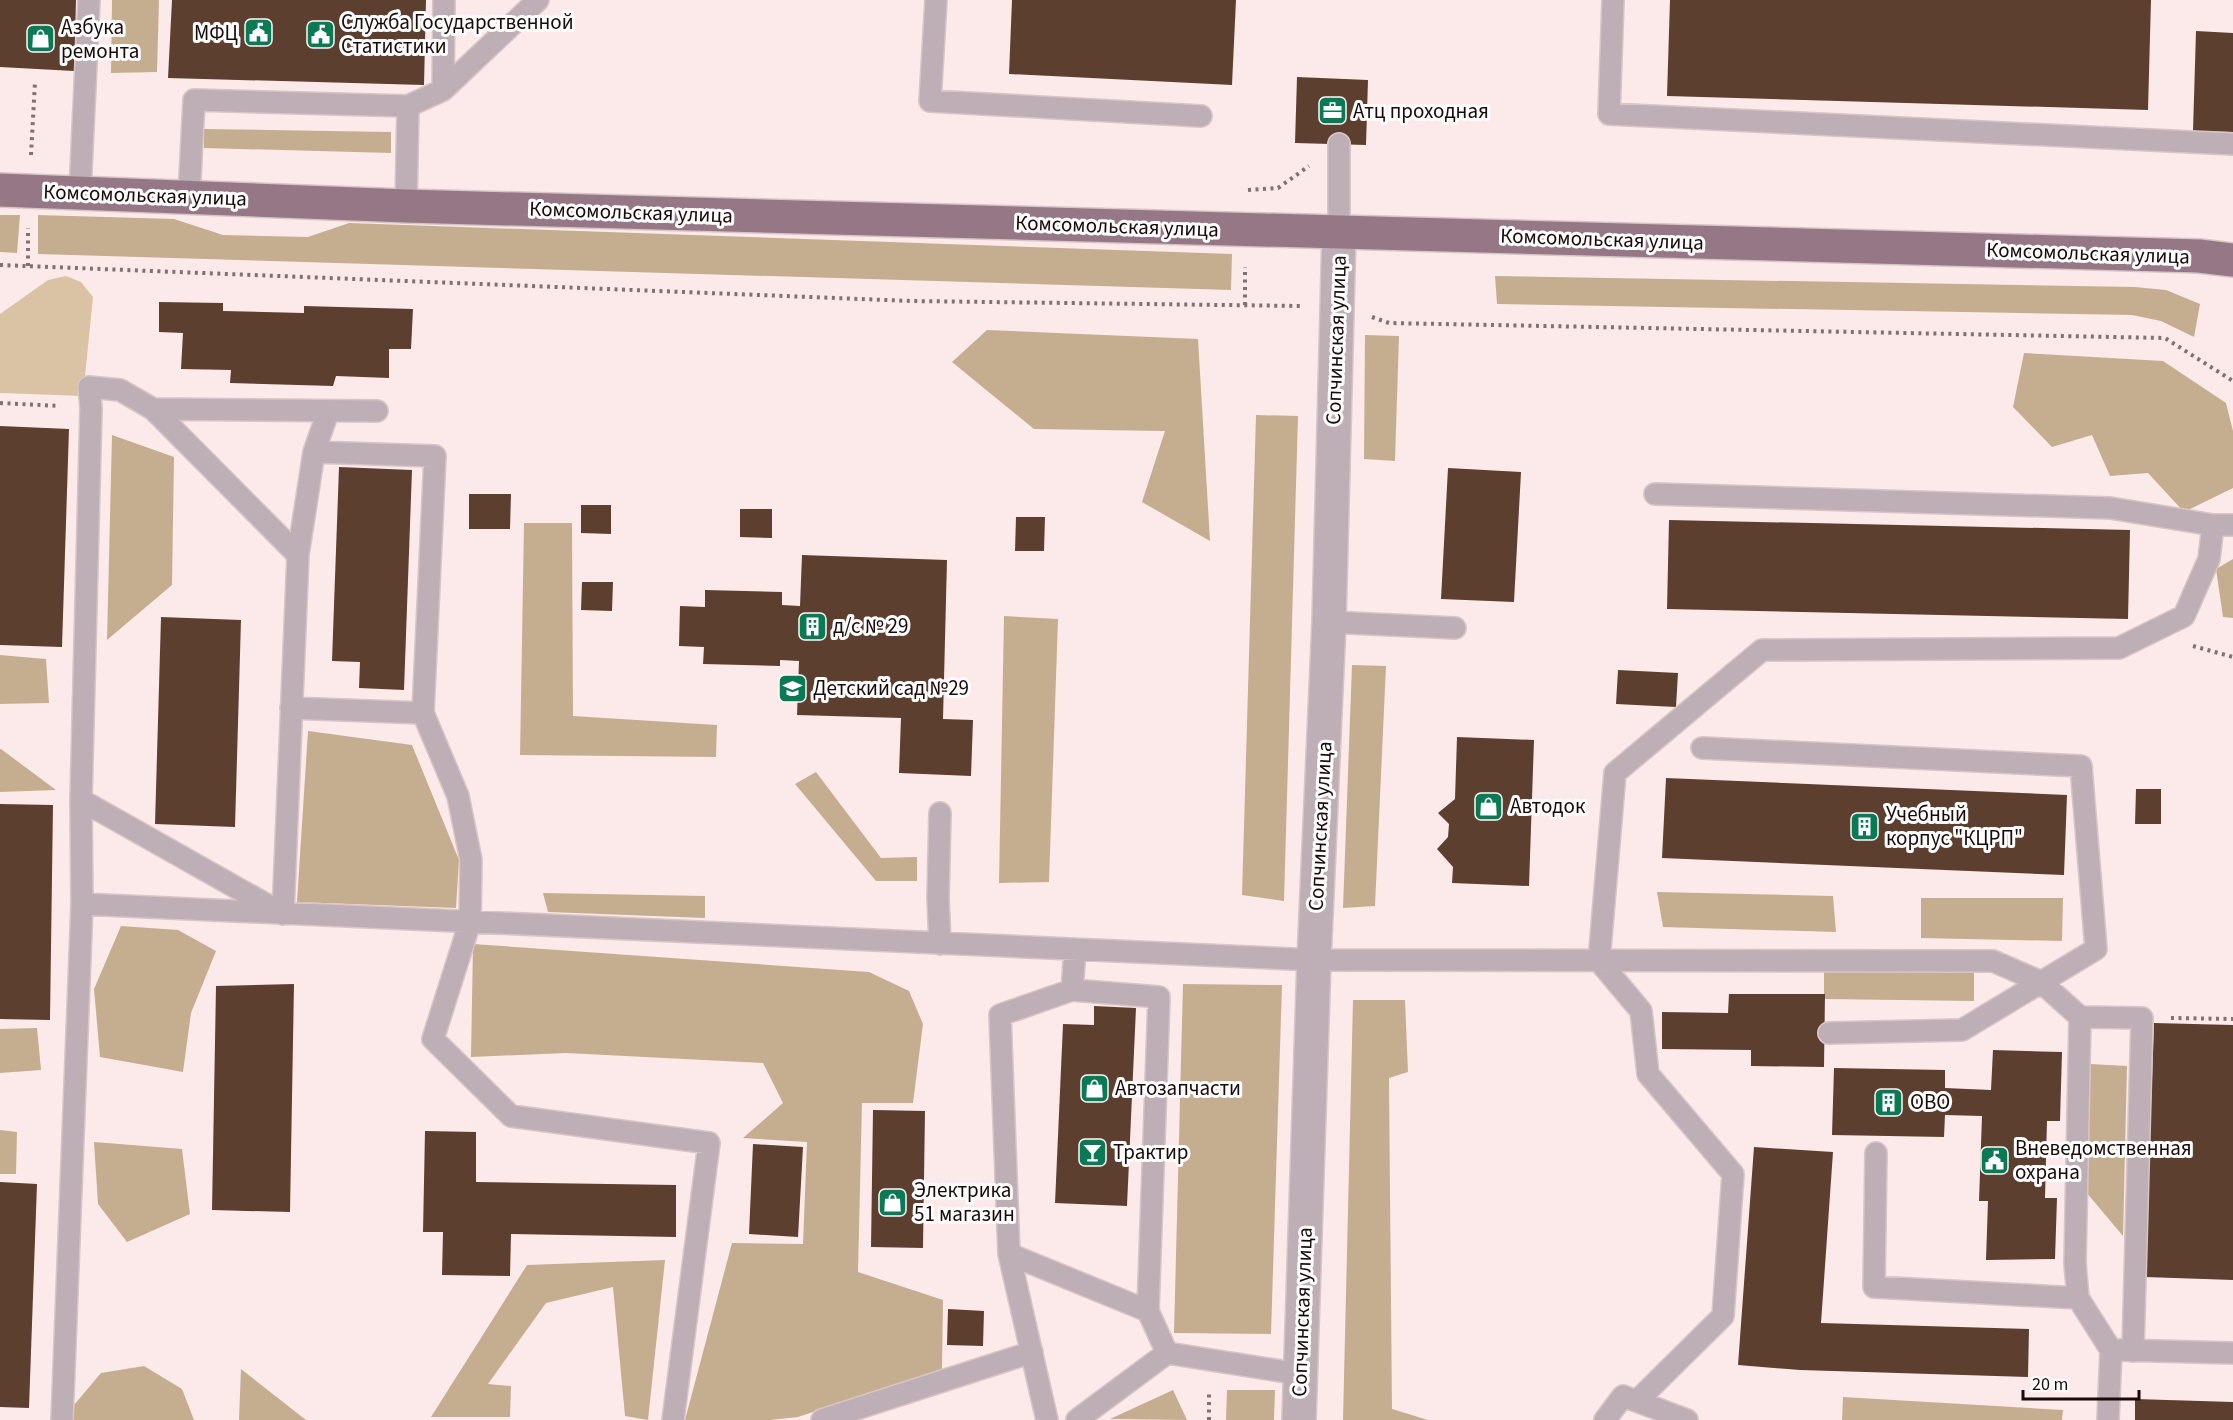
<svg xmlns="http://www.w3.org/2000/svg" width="2233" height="1420" font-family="'Source Sans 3',sans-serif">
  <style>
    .green { fill: #dac3a4 }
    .forest { fill: #c5ae90 }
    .building { fill: #5d3f30 }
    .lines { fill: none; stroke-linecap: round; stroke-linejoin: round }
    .service-casing { stroke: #d8c6c6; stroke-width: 24 }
    .tertiary-casing { stroke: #d8c6c6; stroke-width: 36 }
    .primary-casing { stroke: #d8c6c6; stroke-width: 36 }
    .path { stroke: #817171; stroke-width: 4; stroke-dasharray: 3 4.5; stroke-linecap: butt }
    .service { stroke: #beaeb5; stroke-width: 21 }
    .tertiary { stroke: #beaeb5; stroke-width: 33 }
    .primary { stroke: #957785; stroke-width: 33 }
    .labels { text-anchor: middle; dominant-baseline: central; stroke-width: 6; stroke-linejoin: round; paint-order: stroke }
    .poi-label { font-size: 21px; fill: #180a0b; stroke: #fcfcfc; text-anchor: start }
    .street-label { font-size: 21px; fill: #180a0b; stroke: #fcfcfc }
  </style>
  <rect width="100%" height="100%" fill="#fceaea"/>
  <path class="green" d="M66 276 81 282 93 297 83 396 0 393V314L48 280Z"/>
  <path class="forest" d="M112 0H159L157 72 111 73Z
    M204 129 391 132V153L204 148Z
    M0 215H20L17 253 0 252Z
    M38 215 174 219 223 235 308 237 349 223 1232 254 1231 290 38 254Z
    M1495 276 2135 287 2166 290 2200 304 2194 337 2161 321 2132 315 1497 304Z
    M987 330 1198 339 1210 541 1142 502 1165 431 1034 429 952 362Z
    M1365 335 1399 336 1395 461 1364 459Z
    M2024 353 2163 361 2226 403 2233 431V488L2184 512 2148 473 2110 476 2092 435 2052 447 2013 407Z
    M1256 415 1298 416 1284 901 1242 895Z
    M112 435 174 457 172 585 107 640Z
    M524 523H572L573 716 717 725 716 757 520 755Z
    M2233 559V618L2223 617 2216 569Z
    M1004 616 1058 619 1049 882 999 883Z
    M0 655 46 659 49 703 0 704Z
    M1352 665 1386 666 1375 906 1343 908Z
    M308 731 412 745 459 860 456 908 297 902Z
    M0 749H1L56 790 0 792Z
    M816 772 881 858 917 857V881H876L795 784Z
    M1657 892 1833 896 1836 932 1663 927Z
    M543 893 705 896V918L548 912Z
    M1921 898H2063L2062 941 1921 938Z
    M121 926 178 930 216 951 191 1013 183 1072 100 1057 94 989Z
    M473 944 869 972 909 991 923 1024 913 1103H862L858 1272 943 1300 942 1369 798 1417 770 1420H685L732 1243 803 1244 807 1142 743 1138 783 1103 763 1063 566 1053 471 1057Z
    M1824 969 1974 972V1001L1824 999Z
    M1183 984 1282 985 1271 1334 1174 1333Z
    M1353 1000H1405L1408 1072 1389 1078 1392 1409 1428 1420H1343Z
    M37 1028 41 1070 0 1073V1029Z
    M2090 1064 2127 1066 2123 1236 2086 1192Z
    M0 1130 17 1132 16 1174H0Z
    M94 1142 182 1149 190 1214 127 1242 98 1204Z
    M665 1260 648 1420 625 1416 613 1287 546 1303 488 1384 511 1386 510 1417H431L527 1265Z
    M144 1366 182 1389 194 1420H74V1405L101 1373Z
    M241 1369 306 1420H239Z
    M1173 1390 1187 1420 1110 1419Z
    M1227 1390H1275L1274 1420H1226Z
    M1843 1397 2063 1410 2062 1420H1842Z"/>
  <path class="building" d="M0 0H76L74 71 0 67Z
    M172 0H426L424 85 168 78Z
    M1012 0H1236L1232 85 1009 74Z
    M1670 0H2151L2148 110 1667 96Z
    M2196 31 2233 33V132L2193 131Z
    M1297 77 1368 80 1366 145 1295 143Z
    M159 302 223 303V311L304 313V306L413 309 411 349H389V378L336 376 333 386 230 383 231 370 181 369 183 333 159 332Z
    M0 426 69 429 62 647 0 645Z
    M339 467 412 470 404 690 359 688 360 662 332 661Z
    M1448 468 1521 472 1514 602 1441 599Z
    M469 494H511L510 529H469Z
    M581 505H611V534L581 533Z
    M740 509H772V538L740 537Z
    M1016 517H1045L1044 551H1015Z
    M1669 520 2130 530 2128 619 1667 609Z
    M802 555 947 560 943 719 973 720 971 776 899 773 901 718 797 715 799 661 780 660V666L703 664 704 647 679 646 680 606 705 607V590L782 592V605L800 606Z
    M582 582H613L612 611 581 610Z
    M161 617 241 620 235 827 155 824Z
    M1618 670 1678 673 1676 707 1616 704Z
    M1457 737 1534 740 1529 886 1452 883 1453 867 1437 849 1448 837 1449 824 1438 813 1455 799Z
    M1666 778 2067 795 2064 875 1662 858Z
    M2136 789H2161V824H2135Z
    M0 804 53 805 50 1020 0 1019Z
    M294 984 290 1212 212 1210 216 986Z
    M1729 994H1825L1824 1067 1751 1066V1050L1662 1049V1012L1728 1013Z
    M1094 1006 1136 1008 1127 1206 1055 1203 1063 1024 1094 1025Z
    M2154 1023 2233 1025V1280L2145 1277Z
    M1993 1050 2062 1052 2060 1121H2047L2045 1198H2057L2055 1259 1986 1260 1988 1201H1979L1982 1116 1945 1115 1944 1137 1832 1135 1834 1068 1945 1070V1088L1991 1090Z
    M873 1110 925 1111 923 1248 871 1247Z
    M425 1131 476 1132V1182L676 1185V1237L511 1234 510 1276 442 1275 443 1232H423Z
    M753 1144 803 1147 798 1237 749 1234Z
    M1754 1147 1833 1152 1821 1323 2029 1329 2028 1377 1800 1370 1738 1365Z
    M0 1182 37 1184 29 1408 0 1407Z
    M948 1309 984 1311 983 1346 947 1345Z
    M2135 1399 2233 1402V1420H2135Z"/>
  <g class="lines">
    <defs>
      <path id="service" d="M936 0 930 101 1201 116
        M1613 0 1609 114 2233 144
        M443 90 444 0
        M408 106 443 90 538 0
        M1339 144V232
        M80 192 89 0
        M189 197 194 100 408 106 406 206
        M153 409 377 411
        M314 452 435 456 423 713 458 796 471 860 470 922 433 1039 511 1116 709 1143 673 1420
        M2213 525H2233
        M298 555 314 452 328 412
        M1329 622 1455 628
        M291 708 423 713
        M1702 748 2081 766 2096 949 1962 1030 1829 1033
        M940 813 938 898 940 944
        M82 904 1314 960 1993 961 2041 982 2080 1017 2075 1263 2078 1298 2111 1350 2108 1420
        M1075 950 1072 990 1000 1015 1009 1254 1148 1311 1167 1353 1300 1374
        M1072 990 1159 997 1148 1311
        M2080 1017 2142 1018 2133 1351
        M1876 1153 1874 1287 2078 1298
        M1009 1254 1047 1420
        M2120 1350 2233 1353
        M1637 1401 1723 1316 1733 1174 1648 1074 1641 1011 1599 961 1615 773 1762 650 2119 648 2184 616 2209 559 2213 525 2110 508 1655 494
        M62 1420 82 904 81 800 91 408 89 387 120 390 153 409 298 555 283 914 81 800
        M822 1420 1032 1352
        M1077 1420 1167 1353
        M1605 1420 1623 1396 1687 1420"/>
      <path id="tertiary" d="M1299 1420 1314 960 1329 622 1339 232"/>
      <path id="primary" d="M0 190 406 206 2199 256 2233 260"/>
    </defs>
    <use href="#service" class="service-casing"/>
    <use href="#tertiary" class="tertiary-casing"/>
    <use href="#primary" class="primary-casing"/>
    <path class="path" d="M31 155 35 82
      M1248 190 1278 188 1309 166
      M0 265 911 301 1301 306
      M28 266V228
      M1245 305V267
      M1372 317 1389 323 2165 338 2233 381
      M0 403 60 406
      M2193 646 2233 657
      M2171 1018 2233 1019
      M1209 1420V1391"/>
    <use href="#service" class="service"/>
    <use href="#tertiary" class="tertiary"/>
    <use href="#primary" class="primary"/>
  </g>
  <defs>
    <symbol id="civic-square" viewBox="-11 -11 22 22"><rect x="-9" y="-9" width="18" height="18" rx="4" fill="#0a7a55" stroke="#fcfcfc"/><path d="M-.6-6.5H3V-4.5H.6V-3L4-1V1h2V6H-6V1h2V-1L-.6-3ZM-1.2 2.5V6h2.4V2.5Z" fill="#fff"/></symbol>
    <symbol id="shop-square" viewBox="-11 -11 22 22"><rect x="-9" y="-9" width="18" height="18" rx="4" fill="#0a7a55" stroke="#fcfcfc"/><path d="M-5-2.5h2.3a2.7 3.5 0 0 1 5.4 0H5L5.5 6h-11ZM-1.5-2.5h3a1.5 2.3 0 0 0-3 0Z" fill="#fff"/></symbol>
    <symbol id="office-square" viewBox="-11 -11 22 22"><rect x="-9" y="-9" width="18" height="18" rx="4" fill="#0a7a55" stroke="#fcfcfc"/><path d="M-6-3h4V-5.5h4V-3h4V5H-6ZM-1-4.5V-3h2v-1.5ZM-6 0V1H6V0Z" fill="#fff"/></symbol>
    <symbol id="building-square" viewBox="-11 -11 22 22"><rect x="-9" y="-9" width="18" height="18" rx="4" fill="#0a7a55" stroke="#fcfcfc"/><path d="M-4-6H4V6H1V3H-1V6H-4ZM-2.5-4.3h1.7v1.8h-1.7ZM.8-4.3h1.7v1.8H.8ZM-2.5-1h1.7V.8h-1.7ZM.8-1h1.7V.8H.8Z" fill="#fff"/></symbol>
    <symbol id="school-square" viewBox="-11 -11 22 22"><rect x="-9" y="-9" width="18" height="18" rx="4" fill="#0a7a55" stroke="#fcfcfc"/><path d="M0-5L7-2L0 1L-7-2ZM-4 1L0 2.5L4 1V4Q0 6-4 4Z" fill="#fff"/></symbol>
    <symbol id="bar-square" viewBox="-11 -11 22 22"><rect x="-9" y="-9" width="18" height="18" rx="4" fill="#0a7a55" stroke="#fcfcfc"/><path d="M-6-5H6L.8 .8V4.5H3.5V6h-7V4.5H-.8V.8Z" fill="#fff"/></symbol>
  </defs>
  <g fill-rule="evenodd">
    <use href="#civic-square" x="242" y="16" width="33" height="33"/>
    <use href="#civic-square" x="304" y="18" width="33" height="33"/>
    <use href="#shop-square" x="24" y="22" width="33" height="33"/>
    <use href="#office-square" x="1316" y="94" width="33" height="33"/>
    <use href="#building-square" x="796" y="610" width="33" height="33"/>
    <use href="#school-square" x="776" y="672" width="33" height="33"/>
    <use href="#shop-square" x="1472" y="790" width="33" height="33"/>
    <use href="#building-square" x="1848" y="810" width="33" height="33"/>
    <use href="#shop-square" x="1078" y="1072" width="33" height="33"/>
    <use href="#building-square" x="1872" y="1086" width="33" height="33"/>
    <use href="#bar-square" x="1076" y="1136" width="33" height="33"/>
    <use href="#civic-square" x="1978" y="1144" width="33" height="33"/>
    <use href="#shop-square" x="876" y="1186" width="33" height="33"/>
  </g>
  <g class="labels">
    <g class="poi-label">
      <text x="341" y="22">Служба Государственной<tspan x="341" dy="24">Статистики</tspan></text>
      <text x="61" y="27">Азбука<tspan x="61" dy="24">ремонта</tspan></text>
      <text x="238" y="33" text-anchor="end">МФЦ</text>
      <text x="1353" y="111">Атц проходная</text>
      <text x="833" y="626">д/с № 29</text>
      <text x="813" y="688">Детский сад №29</text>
      <text x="1510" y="806">Автодок</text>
      <text x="1886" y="814">Учебный<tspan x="1886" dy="24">корпус "КЦРП"</tspan></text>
      <text x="1115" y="1088">Автозапчасти</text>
      <text x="1910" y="1102">ОВО</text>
      <text x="2015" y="1148">Вневедомственная<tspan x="2015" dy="24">охрана</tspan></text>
      <text x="1113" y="1152">Трактир</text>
      <text x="914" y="1190">Электрика<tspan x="914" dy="24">51 магазин</tspan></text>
    </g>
    <g class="street-label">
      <text transform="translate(145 195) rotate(2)">Комсомольская улица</text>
      <text transform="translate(631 212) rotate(2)">Комсомольская улица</text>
      <text transform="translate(1117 226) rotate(2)">Комсомольская улица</text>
      <text transform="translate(1602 239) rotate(2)">Комсомольская улица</text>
      <text transform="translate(2088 253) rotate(2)">Комсомольская улица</text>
      <text transform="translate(1336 340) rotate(-88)">Сопчинская улица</text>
      <text transform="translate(1320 826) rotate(-87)">Сопчинская улица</text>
      <text transform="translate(1302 1312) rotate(-88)">Сопчинская улица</text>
    </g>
  </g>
  <path d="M2023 1390v9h116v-9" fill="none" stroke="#180a0b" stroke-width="3"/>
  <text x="2032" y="1390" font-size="18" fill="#180a0b" stroke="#fcfcfc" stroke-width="4.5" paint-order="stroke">20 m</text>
</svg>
